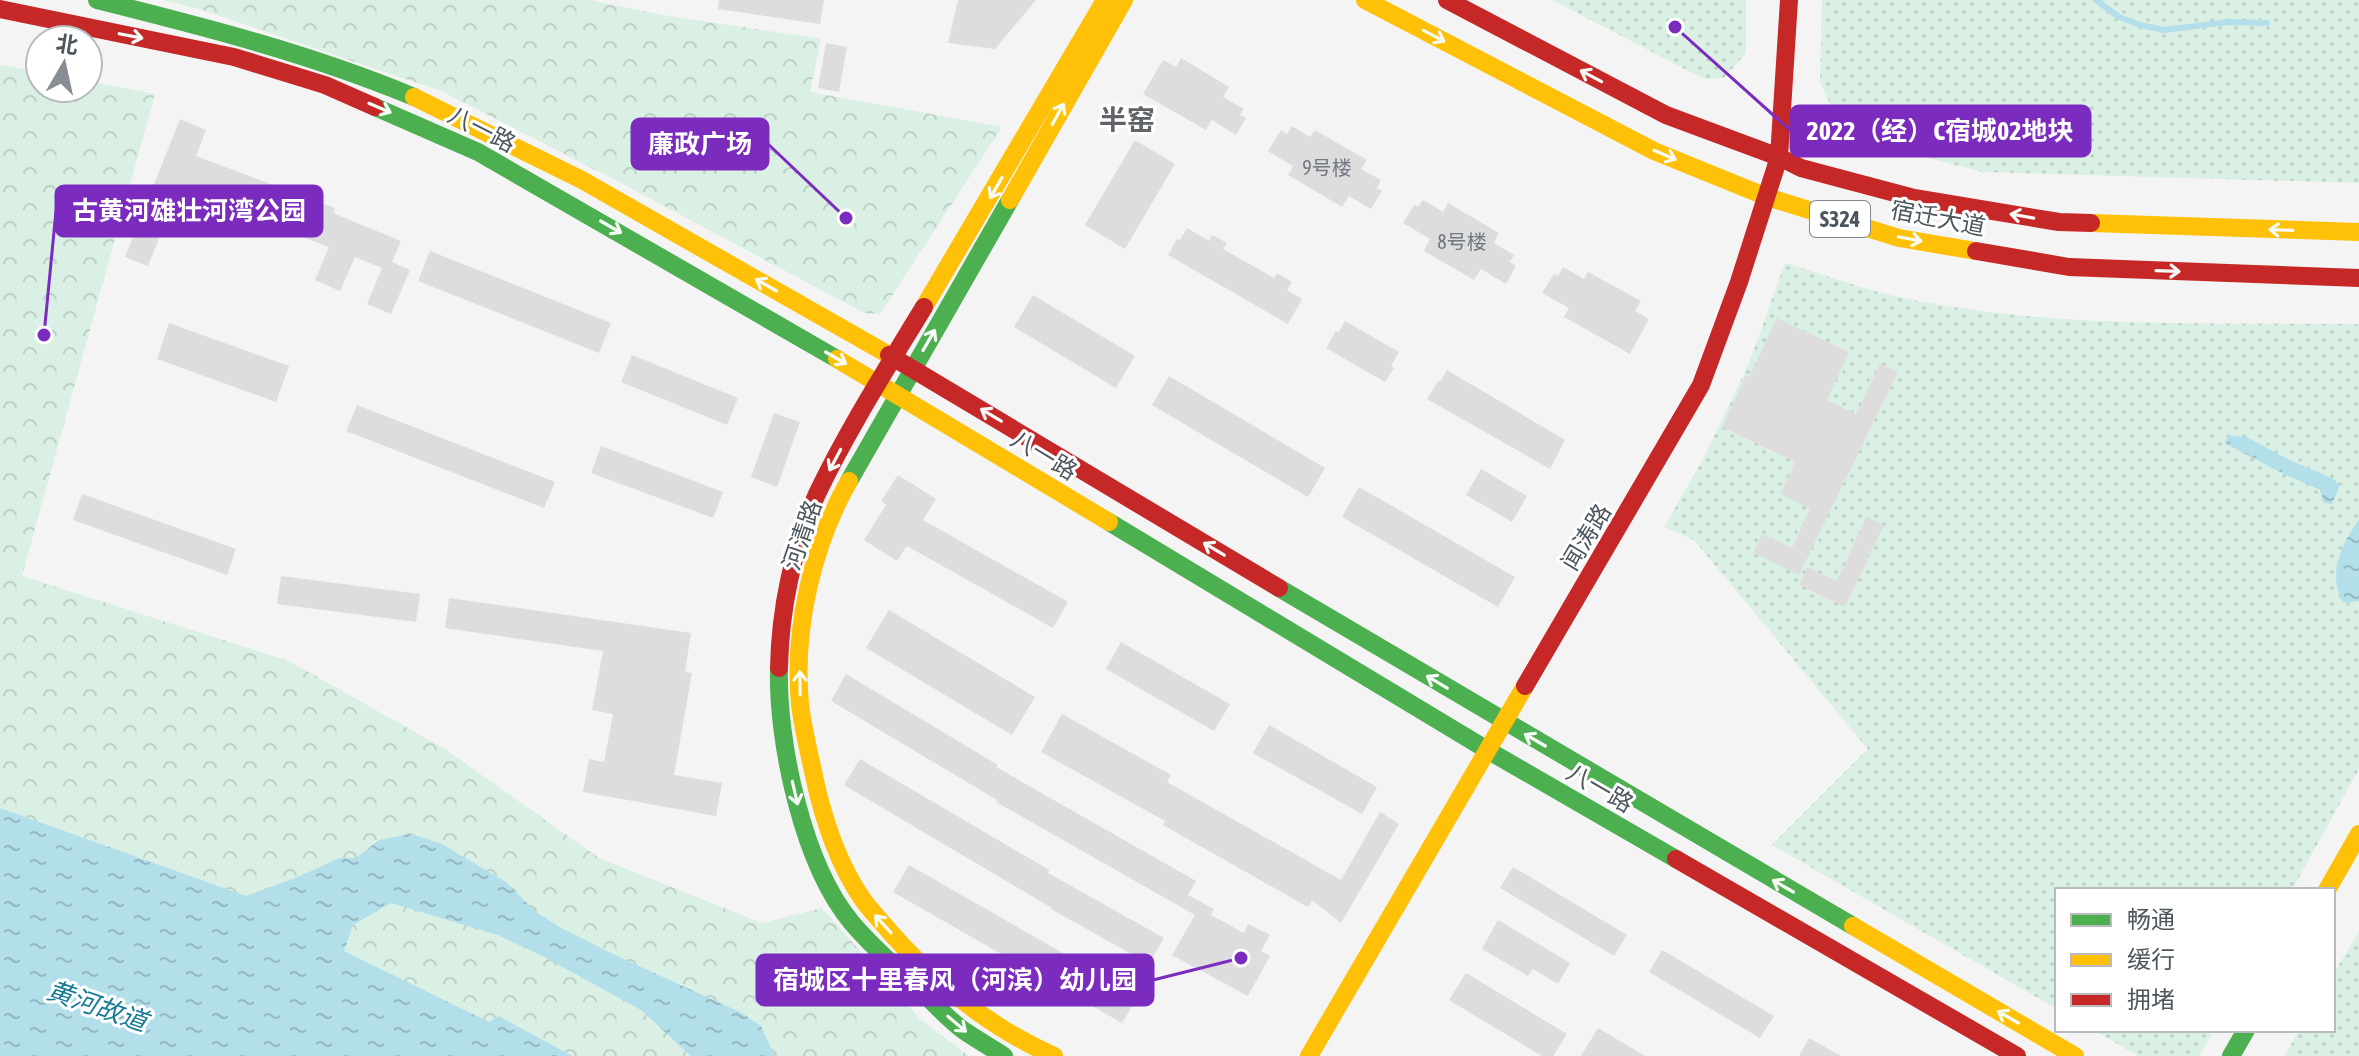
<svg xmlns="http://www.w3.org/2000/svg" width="2359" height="1056" font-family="'Asap Condensed','Noto Sans SC',sans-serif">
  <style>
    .grass { fill: url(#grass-dots) }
    .forest { fill: url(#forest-crowns) }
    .water { fill: url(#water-ripples) }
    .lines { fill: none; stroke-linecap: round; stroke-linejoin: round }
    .stream { stroke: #b3dfeb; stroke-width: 6 }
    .building { fill: #ddddde }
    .fast { stroke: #4caf50; stroke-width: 18 }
    .slow { stroke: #ffc107; stroke-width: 18 }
    .jam { stroke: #c62828; stroke-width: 18 }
    .oneway { stroke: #f6fbf6 }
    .labels { text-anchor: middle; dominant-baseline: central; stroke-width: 6; stroke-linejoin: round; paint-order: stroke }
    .number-label { font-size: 20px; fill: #717880 }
    .shield { fill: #fff; stroke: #82898f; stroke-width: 2 }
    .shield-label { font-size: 22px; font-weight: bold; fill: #4c565f }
    .street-label { font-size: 24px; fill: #4c565f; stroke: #fff }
    .water-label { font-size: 26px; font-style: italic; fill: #177b97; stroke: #fff }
    .quarter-label { font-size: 28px; font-weight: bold; fill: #606367; stroke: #fff }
    .leader { fill: none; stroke: #7b2cbf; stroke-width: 3 }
    .callout-dot { fill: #7b2cbf; stroke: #fff; stroke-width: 3 }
    .callout { fill: #7b2cbf; stroke: #7b2cbf; stroke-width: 3 }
    .callout-label { font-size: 26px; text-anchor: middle; font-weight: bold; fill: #fff }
  </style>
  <defs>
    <pattern id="grass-dots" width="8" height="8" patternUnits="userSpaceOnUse" patternTransform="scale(2)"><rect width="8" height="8" fill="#dbf0e4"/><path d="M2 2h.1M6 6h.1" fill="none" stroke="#bed0c6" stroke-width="1.8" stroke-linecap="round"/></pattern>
    <pattern id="forest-crowns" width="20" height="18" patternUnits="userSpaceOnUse" patternTransform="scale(2)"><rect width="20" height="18" fill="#dbf0e4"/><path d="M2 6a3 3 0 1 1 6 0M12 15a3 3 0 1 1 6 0" fill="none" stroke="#bed0c6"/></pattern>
    <pattern id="water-ripples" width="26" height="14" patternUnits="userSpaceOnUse" patternTransform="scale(2)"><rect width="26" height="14" fill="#b3dfeb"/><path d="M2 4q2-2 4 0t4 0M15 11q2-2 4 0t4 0" fill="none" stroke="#94b8c2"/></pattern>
  </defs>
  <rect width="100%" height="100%" fill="#f4f4f4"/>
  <path class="grass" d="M1552 0H1746V53L1724 78 1704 79Z
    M1822 0H2359V183L1983 172 1864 142 1836 117 1820 82Z
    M1785 263C1826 275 1867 291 1908 299 2055 329 2210 322 2359 324V769L2292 890H2057V1009L1772 845 1868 749 1694 540 1664 527 1702 461 1749 363Z
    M2359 932V1056H2284L2300 1030H2333V975Z
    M2093 1030H2214L2199 1056H2138Z"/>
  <path class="forest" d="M162 0H590L663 15 821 39 810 92 1002 127 880 314 864 313 623 184 441 91 199 9Z
    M0 65 40 72V88H88V81L155 94 22 576 289 661 445 749 599 858 762 923 822 908 921 1020 969 1056H0Z"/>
  <path class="water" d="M2228 435 2246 437 2292 461 2332 478 2340 485 2332 504 2324 503 2320 490 2314 487 2288 476 2228 445 2225 442Z
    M2359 519V601L2343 603C2327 572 2341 546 2359 519Z
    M0 808 246 896 300 876 339 858H356L379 840 411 834 440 843 506 882 536 912 563 929 615 955 742 1013 761 1026 775 1056H691L641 1010 546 958 498 935 391 903 353 925 344 951 489 1022 499 1016 572 1056H0Z"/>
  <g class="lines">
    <path class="stream" d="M2096 0 2119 17 2140 25 2164 30 2228 22 2267 23"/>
  </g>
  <path class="building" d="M719 0H824L820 24 718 9Z
    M958 0H1036L995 49 948 43Z
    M826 43 847 47 839 92 818 88Z
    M1181 58 1229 87 1223 97 1244 109 1240 115 1246 118 1236 135 1212 120 1206 130 1143 94 1163 60 1176 67Z
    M180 119 206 130 196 156 335 208 333 213 401 241 392 262 410 270 391 314 367 304 382 268 355 257 340 291 315 280 329 247 181 192 178 199 175 198 148 266 125 257Z
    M1292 126 1310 137 1315 130 1367 160 1361 169 1381 180 1377 188 1382 191 1371 209 1349 196 1342 207 1288 175 1293 166 1268 151 1281 130 1287 134Z
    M1135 140 1175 164 1125 249 1085 225Z
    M1423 200 1443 212 1448 203 1499 233 1494 243 1514 255 1510 262 1516 266 1506 284 1481 269 1474 280 1424 251 1430 239 1403 223 1414 205 1418 207Z
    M1187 228 1209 241 1212 235 1227 243 1223 249 1274 278 1277 273 1292 282 1287 290 1302 299 1288 324 1168 255 1177 239 1180 240Z
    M430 251 611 323 599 353 418 281Z
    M1563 267 1584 279 1588 272 1641 301 1635 311 1649 319 1630 354 1564 317 1569 308 1542 293 1554 274 1558 276Z
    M1033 295 1135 356 1116 388 1014 327Z
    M1777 318 1849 352 1827 400 1856 414 1880 364 1898 372 1799 575 1753 553 1762 534 1792 548 1810 509 1780 494 1795 462 1722 427 1746 375 1749 377Z
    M1345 321 1399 352 1391 366 1394 368 1385 382 1326 348 1336 331 1339 332Z
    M169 323 289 366 276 402 157 359Z
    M632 355 738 398 727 425 621 382Z
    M1447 370 1565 440 1550 469 1427 399 1438 381 1440 382Z
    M1169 376 1325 468 1308 497 1152 405Z
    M357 405 555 482 544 508 346 431Z
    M774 413 800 422 777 487 751 477Z
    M601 446 723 492 713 518 591 473Z
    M1481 469 1527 496 1512 522 1466 495Z
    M898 475 936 499 923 520 1068 602 1053 628 907 546 897 561 864 540 886 505 881 501Z
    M1359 487 1515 577 1498 607 1342 517Z
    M82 494 236 549 227 575 73 520Z
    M1866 517 1884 525 1845 607 1799 585 1807 567 1837 581Z
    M281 576 420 594 416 622 277 604Z
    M449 598 691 633 685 672 692 673 674 775 722 783 716 816 583 792 589 759 604 762 613 714 592 710 603 651 445 628Z
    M889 610 1035 697 1012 735 866 648Z
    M1121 642 1230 704 1214 731 1106 669Z
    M846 674 998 765 996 767 1196 881 1188 895 1214 909 1211 915 1244 933 1248 924 1270 935 1261 951 1270 956 1248 996 1172 955 1195 915 996 802 997 800 831 701Z
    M1062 714 1171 775 1167 782 1341 880 1380 812 1399 824 1341 923 1312 900 1308 907 1163 825 1165 821 1041 752Z
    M1269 725 1377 787 1362 814 1253 753Z
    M860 759 1049 870 1048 873 1164 938 1149 964 1051 909 1052 908 844 785Z
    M909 865 1138 996 1122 1023 893 892Z
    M1513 867 1627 935 1614 956 1500 888Z
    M1498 920 1570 963 1558 984 1533 969 1528 976 1482 949Z
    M1662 950 1774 1016 1760 1038 1649 972Z
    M1466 973 1567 1034 1553 1056H1542L1449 1000Z
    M1598 1028 1645 1056H1581Z
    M1809 1038 1841 1056H1799Z"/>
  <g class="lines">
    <path class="fast" d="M97 0C205 27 311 54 414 97
      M375 107 478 152 837 359
      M849 481 1010 200
      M1109 522 1489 751 1676 859
      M1279 588 1853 926
      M779 668C777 742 803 865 852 923 873 948 899 970 922 992 935 1004 948 1019 963 1030 976 1039 990 1047 1004 1056
      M2231 1056 2246 1030"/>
    <path class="slow" d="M1365 0 1654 151 1767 197 1899 238 1976 251
      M414 97 582 180 889 355
      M1010 200 1124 0
      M2091 223 2359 232
      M924 307 1105 0
      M837 359 1109 522
      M849 481C812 546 793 630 800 704 803 729 809 752 814 776 823 818 838 864 863 900 871 911 881 921 890 932 936 984 991 1028 1054 1056
      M2327 890 2359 834
      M1853 926 2075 1056
      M1309 1056 1525 686"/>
    <path class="jam" d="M1447 0 1666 115 1779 157 1801 168 1914 198 2059 222 2091 223
      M0 9 234 57 325 85 375 107
      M1976 251 2069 267 2359 278
      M889 355 1279 588
      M779 668C780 610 793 547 817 494 848 429 887 368 924 307
      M1525 686 1701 385 1739 282 1779 157 1789 0
      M1676 859 2017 1056"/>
  </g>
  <defs><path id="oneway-shaft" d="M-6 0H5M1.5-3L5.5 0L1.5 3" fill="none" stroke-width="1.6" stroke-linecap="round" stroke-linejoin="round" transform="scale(2)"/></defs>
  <g class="oneway">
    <use href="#oneway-shaft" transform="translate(131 36) rotate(11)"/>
    <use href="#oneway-shaft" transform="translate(1434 36) rotate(28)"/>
    <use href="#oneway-shaft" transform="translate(1591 76) rotate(-152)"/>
    <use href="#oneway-shaft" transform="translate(380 108) rotate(23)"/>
    <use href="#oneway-shaft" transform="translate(1058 114) rotate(-61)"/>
    <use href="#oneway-shaft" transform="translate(1665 155) rotate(23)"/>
    <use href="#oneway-shaft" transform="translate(996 188) rotate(120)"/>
    <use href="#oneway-shaft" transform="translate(2022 216) rotate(-170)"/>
    <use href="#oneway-shaft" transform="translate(611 227) rotate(30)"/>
    <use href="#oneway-shaft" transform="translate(2281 230) rotate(-178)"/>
    <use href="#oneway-shaft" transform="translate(1910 239) rotate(11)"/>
    <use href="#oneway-shaft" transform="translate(2168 271) rotate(2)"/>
    <use href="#oneway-shaft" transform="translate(766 285) rotate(-150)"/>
    <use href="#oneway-shaft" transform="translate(929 340) rotate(-60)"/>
    <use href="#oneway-shaft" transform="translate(836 358) rotate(30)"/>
    <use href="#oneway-shaft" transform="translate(991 415) rotate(-149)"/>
    <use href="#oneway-shaft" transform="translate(835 460) rotate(118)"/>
    <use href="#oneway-shaft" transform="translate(1214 549) rotate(-149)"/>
    <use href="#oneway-shaft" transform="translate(1437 682) rotate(-149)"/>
    <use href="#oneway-shaft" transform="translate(800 683) rotate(-91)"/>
    <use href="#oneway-shaft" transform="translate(1535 740) rotate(-150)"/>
    <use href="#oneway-shaft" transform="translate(795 793) rotate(77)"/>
    <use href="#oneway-shaft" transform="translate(1783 886) rotate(-150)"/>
    <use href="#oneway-shaft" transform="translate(883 924) rotate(-132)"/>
    <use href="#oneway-shaft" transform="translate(2008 1017) rotate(-150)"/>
    <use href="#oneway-shaft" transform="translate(957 1024) rotate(40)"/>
  </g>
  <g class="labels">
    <g class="number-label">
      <text x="1327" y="167">9号楼</text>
      <text x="1462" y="241">8号楼</text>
    </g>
    <rect class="shield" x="1810" y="201" width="60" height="36" rx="6"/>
    <g class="shield-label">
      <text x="1840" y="219">S324</text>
    </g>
    <g class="street-label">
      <text transform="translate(482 129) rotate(27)">八一路</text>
      <text transform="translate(1938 218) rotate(11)">宿迁大道</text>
      <text transform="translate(1044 455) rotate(31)">八一路</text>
      <text transform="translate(802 535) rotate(-71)">河清路</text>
      <text transform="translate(1586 537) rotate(-59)">闻涛路</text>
      <text transform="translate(1600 788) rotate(30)">八一路</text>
    </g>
    <g class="water-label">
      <text transform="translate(97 1006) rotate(19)">黄河故道</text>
    </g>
    <g class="quarter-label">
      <text x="1127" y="120">半窑</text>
    </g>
  </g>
  <path class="leader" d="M1675 27L1791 131M846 218L768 144M44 335L56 211M1241 958L1153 980"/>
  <g class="callout-dot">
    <circle cx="1675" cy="27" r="8"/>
    <circle cx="846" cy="218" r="8"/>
    <circle cx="44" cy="335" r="8"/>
    <circle cx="1241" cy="958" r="8"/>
  </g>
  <g class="callout">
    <rect x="1791" y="106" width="299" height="50" rx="8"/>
    <rect x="632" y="119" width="136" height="50" rx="8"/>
    <rect x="56" y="186" width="266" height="50" rx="8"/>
    <rect x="757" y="955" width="396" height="50" rx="8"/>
  </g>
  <g class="callout-label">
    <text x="1940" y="140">2022（经）C宿城02地块</text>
    <text x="700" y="153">廉政广场</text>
    <text x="189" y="220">古黄河雄壮河湾公园</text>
    <text x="955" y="989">宿城区十里春风（河滨）幼儿园</text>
  </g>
  <rect x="2055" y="888" width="280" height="144" fill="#ffffff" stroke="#b7bbbf" stroke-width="2"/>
  <rect x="2071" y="914" width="40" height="12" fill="#4caf50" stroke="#b7bbbf" stroke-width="2"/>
  <text x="2127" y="928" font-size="24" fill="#4c565f">畅通</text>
  <rect x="2071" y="954" width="40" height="12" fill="#ffc107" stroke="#b7bbbf" stroke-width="2"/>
  <text x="2127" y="968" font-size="24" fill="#4c565f">缓行</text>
  <rect x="2071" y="994" width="40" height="12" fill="#c62828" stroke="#b7bbbf" stroke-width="2"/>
  <text x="2127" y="1008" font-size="24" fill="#4c565f">拥堵</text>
  <g transform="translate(64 64) rotate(9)"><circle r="38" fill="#ffffff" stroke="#b7bbbf" stroke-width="2"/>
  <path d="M0-6L14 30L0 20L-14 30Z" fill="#878d93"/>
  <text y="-12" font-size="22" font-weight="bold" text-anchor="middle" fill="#4c565f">北</text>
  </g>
</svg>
